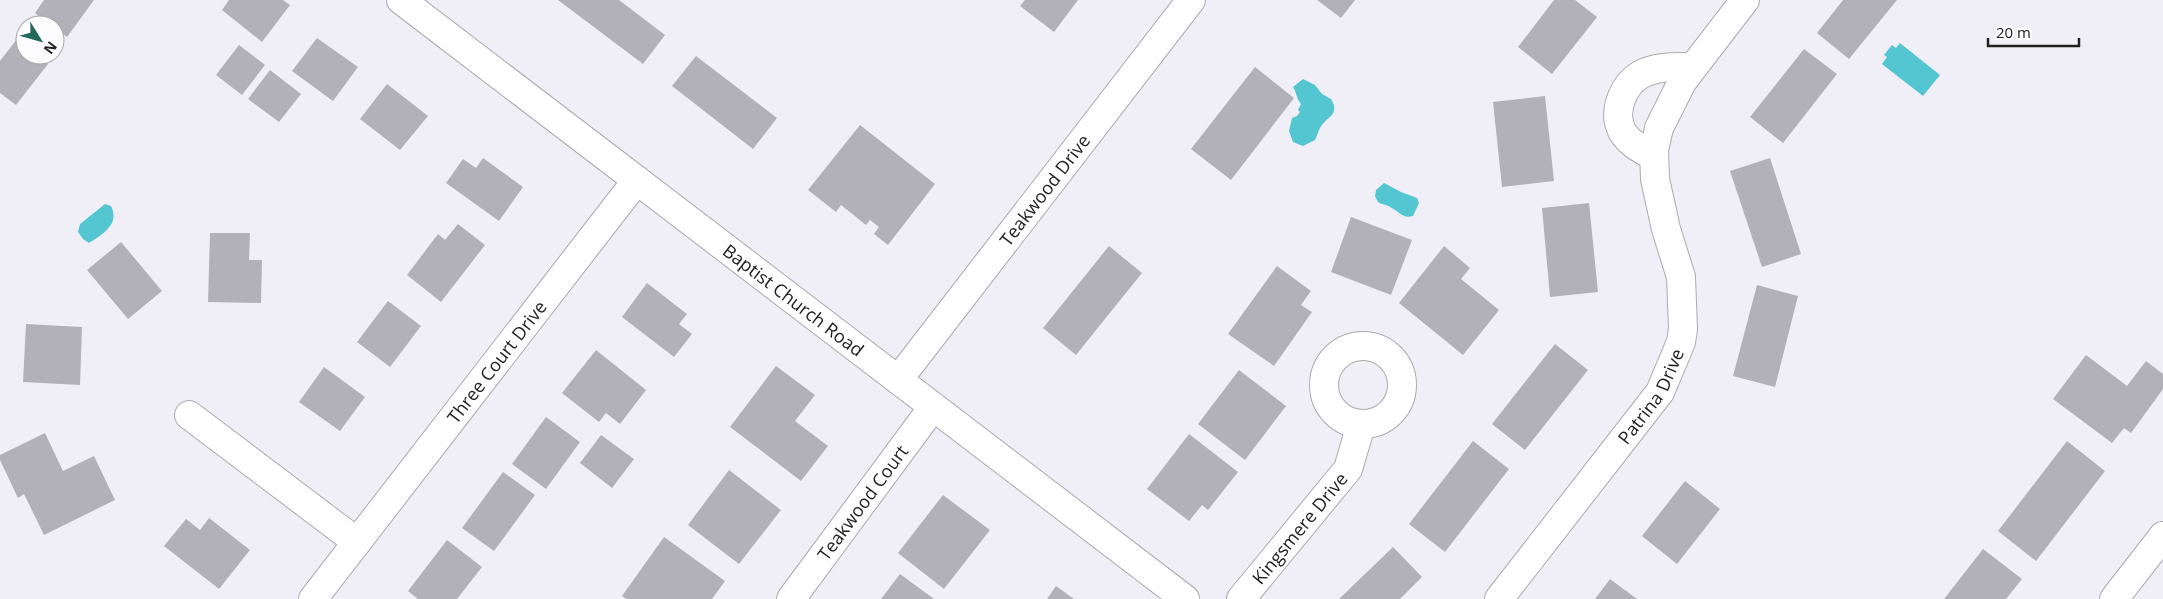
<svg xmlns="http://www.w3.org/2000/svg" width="2163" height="599" font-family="'Open Sans',sans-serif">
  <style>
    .water { fill: #53c6d2 }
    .building { fill: #b2b1b9 }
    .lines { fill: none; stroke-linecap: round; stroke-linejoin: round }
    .street-casing { stroke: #a9a9b1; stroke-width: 30 }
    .secondary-casing { stroke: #a9a9b1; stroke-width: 30 }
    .street { stroke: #fff; stroke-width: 28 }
    .secondary { stroke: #fff; stroke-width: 28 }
    .labels { text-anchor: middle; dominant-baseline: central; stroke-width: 4; stroke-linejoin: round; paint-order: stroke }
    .street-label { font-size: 18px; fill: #202023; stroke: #fdfdff }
  </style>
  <rect width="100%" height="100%" fill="#f0eff7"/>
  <path class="water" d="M1900 43 1940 75 1923 96 1882 64 1887 57 1884 55 1892 45 1896 48Z
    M1303 79 1315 85 1322 94 1331 99C1341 116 1326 116 1320 128 1318 132 1317 136 1315 140L1303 146 1293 142 1289 131 1292 118 1297 116 1300 112 1298 110 1301 104C1296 98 1297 93 1293 87Z
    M1384 183 1401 192 1417 198 1419 203 1413 216C1402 219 1399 211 1390 207 1386 204 1382 205 1378 202L1375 196 1376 190Z
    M105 204 111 206C120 224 103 234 89 243L83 239 78 232 80 224Z"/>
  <path class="building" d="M44 0H94L67 37 55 28V25H50L35 13Z
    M229 0H283L290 5 262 42 222 10Z
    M558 0H619L665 35 643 64Z
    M1025 0H1078L1054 32 1020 6Z
    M1317 0H1355L1341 18Z
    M1554 0H1575L1597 17 1552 74 1518 47Z
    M1843 0H1897L1849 59 1817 33Z
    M317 38 358 67 333 101 292 71Z
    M17 39 25 46V55H37L48 64 16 105 0 93V61Z
    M239 45 265 65 242 95 216 75Z
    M1804 49 1837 74 1783 143 1750 117Z
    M696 56 777 118 753 149 672 86Z
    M1255 67 1294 98 1231 180 1191 149Z
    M270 70 301 94 279 122 248 99Z
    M387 84 428 116 400 150 360 119Z
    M1545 96 1554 181 1502 187 1493 102Z
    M860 125 935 184 888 245 874 234 879 227 870 220 866 225 841 205 836 212 808 190Z
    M483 158 523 187 499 221 446 183 463 159 476 168Z
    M1770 158 1801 254 1762 267 1730 171Z
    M1589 203 1598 292 1550 297 1542 208Z
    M1351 217 1412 240 1391 295 1331 272Z
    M458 224 485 245 441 302 407 275 438 234 445 240Z
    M210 233H250L249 260H262L261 303 208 302Z
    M121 242 162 291 128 319 87 270Z
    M1109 246 1142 273 1076 355 1043 328Z
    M1444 246 1470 268 1461 279 1499 310 1463 355 1399 303Z
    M1277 266 1311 291 1301 305 1312 312 1274 366 1228 334Z
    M647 283 687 314 679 324 692 334 674 357 622 317Z
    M1757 285 1798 296 1775 387 1733 376Z
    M388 301 421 326 390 367 357 342Z
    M26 324 82 327 80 385 23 382Z
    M1555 344 1588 370 1525 450 1492 424Z
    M596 350 646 390 620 424 606 413 599 422 562 393Z
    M2086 355 2127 386 2146 361 2163 374V389L2131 433 2124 428 2112 443 2053 399Z
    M776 366 815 395 795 421 828 446 801 481 730 427Z
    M324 367 365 397 340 431 299 402Z
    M1239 370 1286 406 1245 460 1198 424Z
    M546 417 580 442 546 489 512 464Z
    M45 433 63 471 94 456 115 500 44 535 24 494 18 498 0 460V455Z
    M1189 434 1238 472 1208 510 1202 505 1189 521 1147 489Z
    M601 435 634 459 612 488 580 463Z
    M1473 441 1509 469 1445 552 1409 524Z
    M2067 441 2105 471 2036 561 1998 531Z
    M729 470 781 510 739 564 688 525Z
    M503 472 535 495 494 551 462 528Z
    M1685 481 1720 509 1677 564 1642 536Z
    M943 495 990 530 944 589 898 553Z
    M209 518 250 550 219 589 164 546 186 519 200 530Z
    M664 537 725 581 712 599H626L622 596Z
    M447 540 482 567 457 599H418L408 591Z
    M1393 547 1422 577 1400 599H1339Z
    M1983 549 2022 579 2006 599H1944Z
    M900 574 934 599H881Z
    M1610 579 1637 599H1595Z
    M1056 586 1074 599H1047Z"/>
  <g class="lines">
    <defs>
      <g id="street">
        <path d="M1654 156C1642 150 1624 141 1620 126 1614 109 1624 84 1640 75 1656 66 1675 67 1693 67"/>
        <circle cx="1363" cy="385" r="39"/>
        <path id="s1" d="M898 380 1191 0"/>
        <path d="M189 415 357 542"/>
        <path id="s2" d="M313 599 637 180"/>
        <path id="s3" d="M791 599 933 407"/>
        <path id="s4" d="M1241 599 1348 469 1361 425"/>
        <path id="s5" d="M1499 599 1660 392 1681 342 1683 329 1681 277 1666 229 1655 179 1654 150 1659 128 1682 82 1745 0"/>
        <path d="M2114 599 2163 536"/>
      </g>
      <g id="secondary">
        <path id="s6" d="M401 0 1185 599"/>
      </g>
    </defs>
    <use href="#street" class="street-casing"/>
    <use href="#secondary" class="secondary-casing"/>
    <use href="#street" class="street"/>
    <use href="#secondary" class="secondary"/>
  </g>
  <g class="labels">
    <g class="street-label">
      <text stroke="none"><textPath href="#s1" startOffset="240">Teakwood Drive</textPath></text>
      <text stroke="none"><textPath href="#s6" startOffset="494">Baptist Church Road</textPath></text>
      <text stroke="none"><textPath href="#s2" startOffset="300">Three Court Drive</textPath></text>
      <text stroke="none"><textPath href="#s5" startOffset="254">Patrina Drive</textPath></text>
      <text stroke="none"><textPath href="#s3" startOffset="120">Teakwood Court</textPath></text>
      <text stroke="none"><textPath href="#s4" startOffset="92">Kingsmere Drive</textPath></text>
    </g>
  </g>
  <g transform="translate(40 40) rotate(127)"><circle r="24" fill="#fdfdff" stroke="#a5a5a7"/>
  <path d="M0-4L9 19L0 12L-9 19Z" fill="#23685a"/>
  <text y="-8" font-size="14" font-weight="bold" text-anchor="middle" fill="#202023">N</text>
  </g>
  <path d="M1988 38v8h91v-8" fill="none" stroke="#202023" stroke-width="2.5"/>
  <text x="1996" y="38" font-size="15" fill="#202023" stroke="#fdfdff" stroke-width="4" paint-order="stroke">20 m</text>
</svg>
